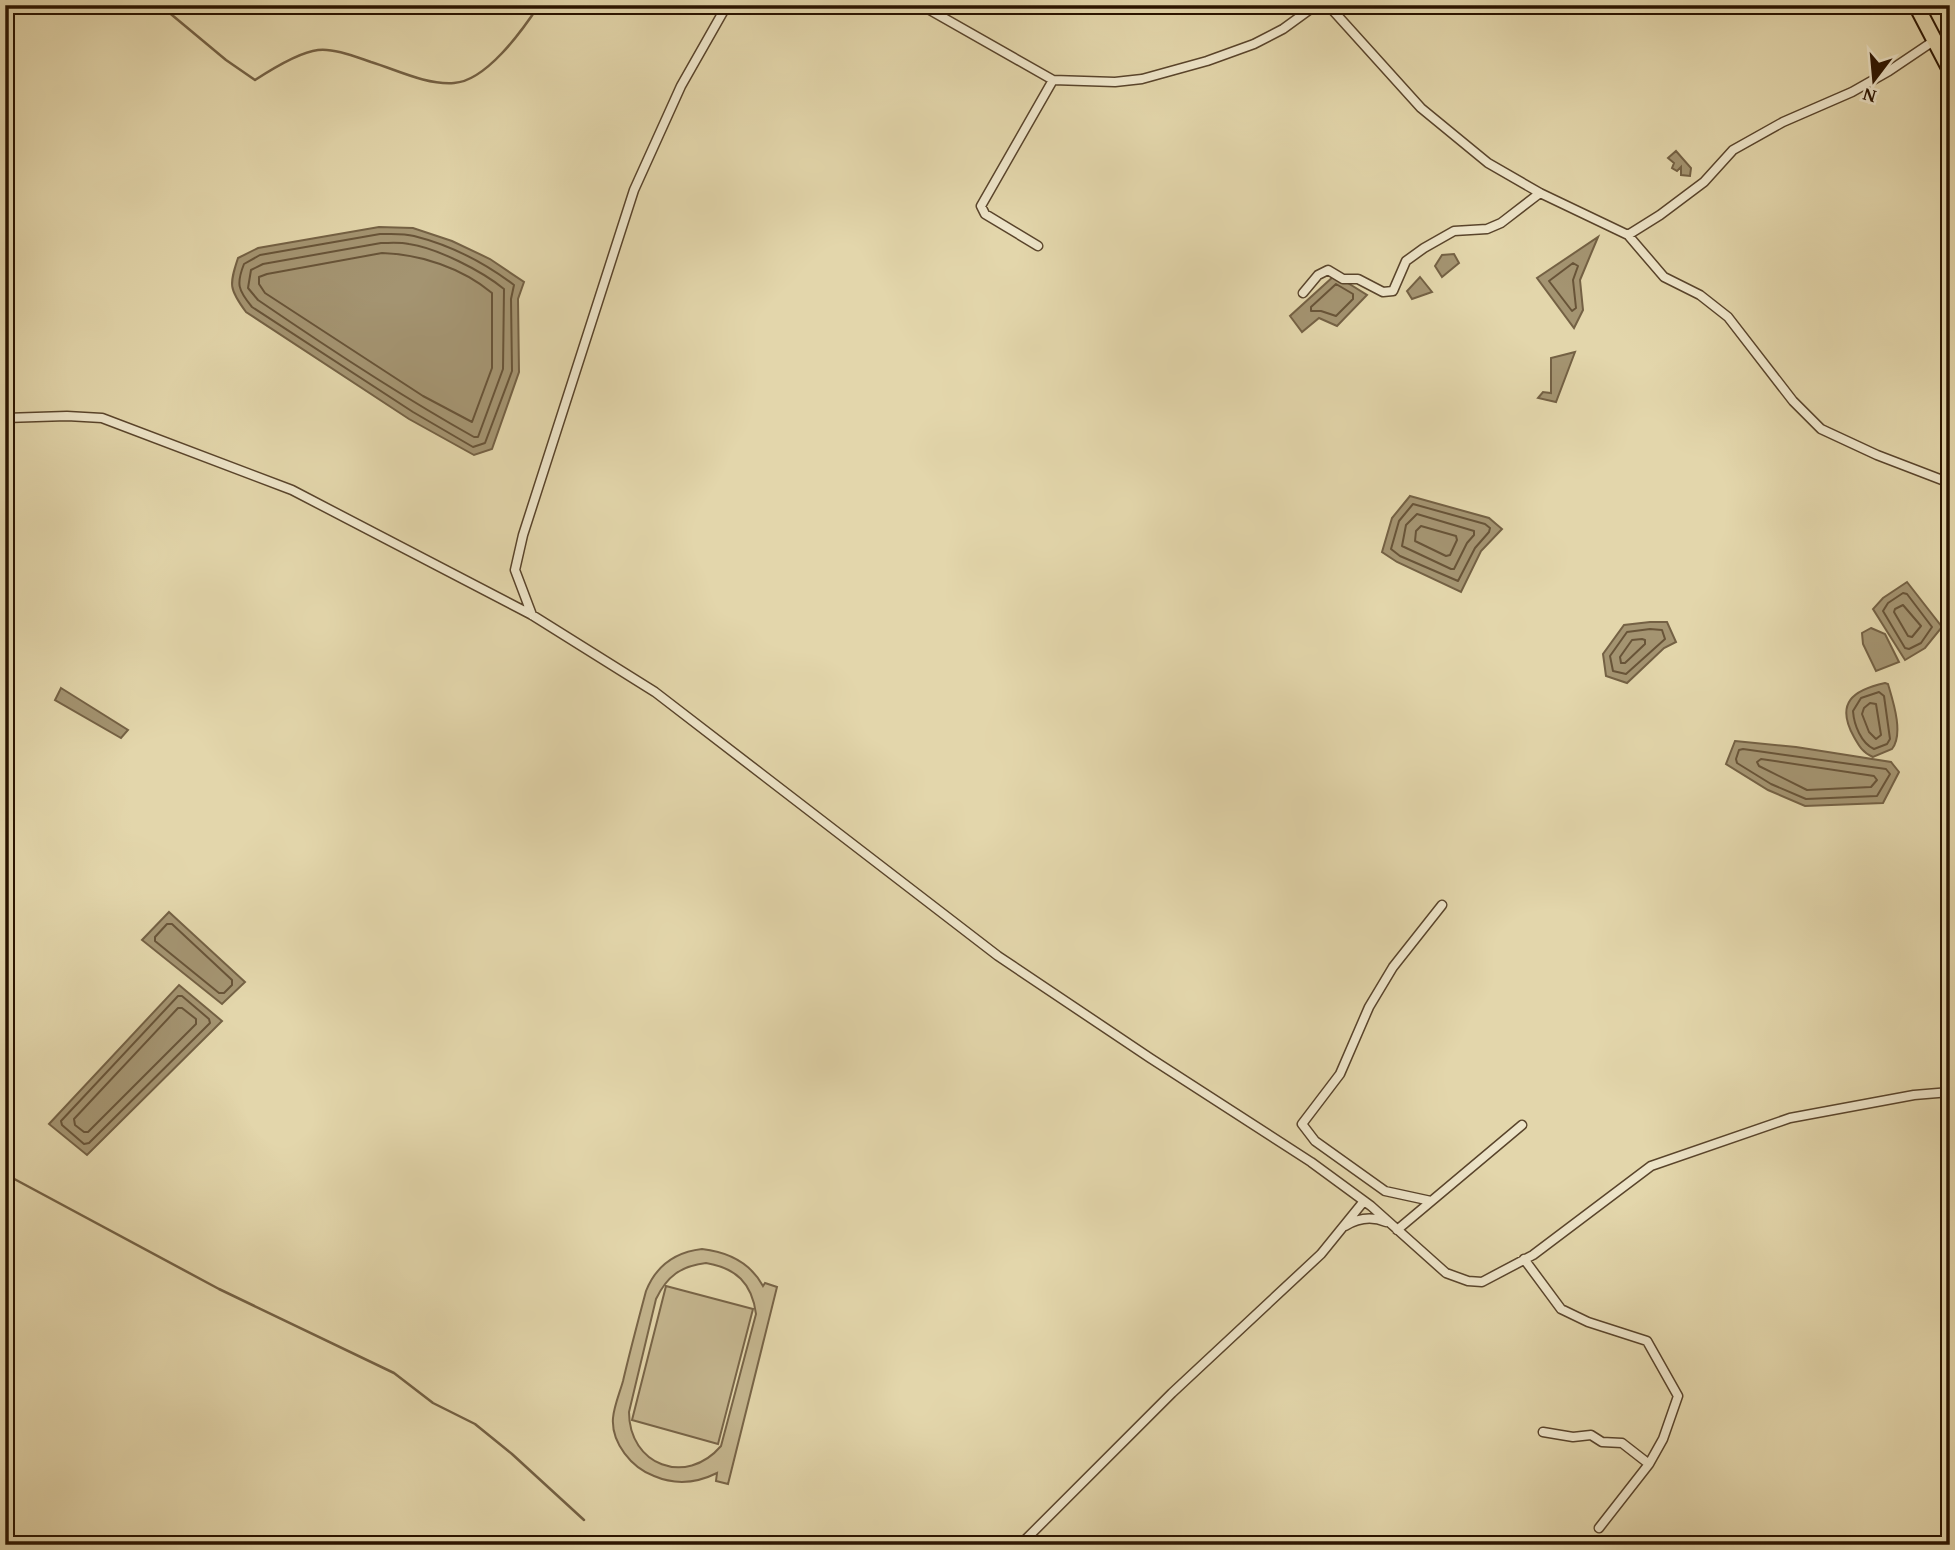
<svg xmlns="http://www.w3.org/2000/svg" width="1955" height="1550" font-family="'Gentium Book Plus',serif">
  <style>
    .green { fill: #c4b58e; stroke: #786447; stroke-width: 2; fill-rule: evenodd }
    .water { fill: #a49471; stroke: #746144; stroke-width: 2 }
    .lines { fill: none; stroke-linecap: round; stroke-linejoin: round }
    .shore { stroke: #685438; stroke-width: 2 }
    .stream { stroke: #746144; stroke-width: 2.5 }
    .minor-casing { stroke: #59442b; stroke-width: 11 }
    .trunk-casing { stroke: #2b1400; stroke-width: 18 }
    .minor { stroke: #ede4c8; stroke-width: 8 }
    .trunk { stroke: #e3d6ab; stroke-width: 14 }
  </style>
  <rect width="100%" height="100%" fill="#e3d6ab"/>
  <filter id="stains"><feTurbulence type="fractalNoise" baseFrequency=".00286" numOctaves="4"/><feColorMatrix values="0 0 0 0 .2 0 0 0 0 .09 0 0 0 0 .02 0 0 0 .5 -.17"/></filter>
  <radialGradient id="worn" r=".72"><stop offset=".6" stop-color="#630" stop-opacity="0"/><stop offset="1" stop-color="#630" stop-opacity=".3"/></radialGradient>
  <path class="green" d="M702 1249C728 1252 750 1262 763 1286L765 1283 777 1287 728 1484 716 1481 717 1473C697 1483 675 1485 654 1476 632 1468 611 1443 613 1418 614 1406 620 1392 623 1381 630 1351 638 1321 646 1291 656 1266 676 1252 702 1249ZM706 1263C736 1268 752 1283 756 1314L721 1446C686 1487 629 1465 629 1412L656 1299C667 1276 681 1266 706 1263Z
    M666 1286 753 1309 718 1444 632 1420Z"/>
  <path class="water" d="M1676 151 1691 168 1690 176 1681 175V167L1677 171 1672 168 1674 163 1668 158Z
    M379 227 413 228 452 241 490 259 524 282 518 299 519 372 492 449 474 455 409 419 246 312C229 289 229 285 238 258L258 248Z
    M1598 237 1580 280 1583 310 1574 328 1537 278Z
    M1454 254 1459 263 1442 277 1435 266 1442 255Z
    M1335 275 1367 295 1337 326 1319 318 1302 332 1290 316Z
    M1420 277 1432 292 1412 299 1407 291Z
    M1575 352 1556 402 1538 398 1543 392 1551 393V358Z
    M1410 496 1489 518 1502 529 1481 551 1461 592 1397 562 1382 552 1392 518Z
    M1907 582 1942 627 1925 648 1905 660 1873 609 1883 598Z
    M1650 622H1667L1676 642 1664 648 1627 683 1606 676 1603 654 1624 625Z
    M1871 628 1885 634 1899 662 1876 671 1863 644 1862 633Z
    M1885 683 1888 684C1893 701 1904 734 1892 749L1873 757C1863 753 1859 746 1854 737 1835 703 1853 690 1885 683Z
    M61 688 128 730 121 738 55 700Z
    M1735 741 1796 747 1891 762 1899 772 1883 803 1805 806 1768 790 1726 764Z
    M169 912 245 982 222 1004 142 940Z
    M179 985 222 1021 87 1155 49 1124Z"/>
  <g class="lines">
    <path class="shore" d="M380 234C391 234 403 233 414 236 450 245 485 263 514 285L511 299 512 371 485 443 473 447 413 412 252 307C238 290 236 284 244 264L260 255Z
      M381 243C390 243 400 242 409 244 437 248 482 271 504 289L503 369 478 437H474C399 395 328 348 258 300L248 288 251 270 263 264Z
      M382 253C420 254 462 268 492 293V368L472 422 423 396 265 293 259 284V277L267 274Z
      M1573 263 1578 266 1573 280 1576 308 1572 311 1549 281Z
      M1336 284 1353 294V299L1336 316 1321 311H1311V307Z
      M1413 504 1485 524 1490 528 1489 532 1475 548 1458 581 1400 556 1391 549 1399 521Z
      M1417 514 1474 531V535L1467 543 1454 569H1451L1402 546 1406 525Z
      M1421 526 1456 536 1457 540 1450 555 1446 556 1415 541 1416 531Z
      M1903 593 1907 594 1932 627 1921 643 1909 649 1905 648 1883 611 1888 603Z
      M1903 605 1921 626 1912 637 1908 636 1894 612 1895 609Z
      M1650 629 1662 630 1665 639 1626 674 1613 671 1610 656 1627 632Z
      M1642 639 1645 640V644L1625 663H1621L1620 657 1632 640Z
      M1879 692 1884 696 1890 739 1887 744 1874 749C1861 743 1854 725 1853 711L1861 698Z
      M1870 703 1876 704 1881 735 1876 739 1869 732 1862 714 1864 708Z
      M1743 749 1886 769 1890 774 1877 796 1806 799 1771 784 1737 763 1736 759 1739 750Z
      M1761 759 1874 776 1877 780 1871 787 1807 790 1759 766 1757 762Z
      M167 924H172L232 980V985L224 993H219L155 941V937Z
      M178 996H182L209 1019 210 1023 89 1143 84 1144 62 1125 61 1121Z
      M178 1008H182L196 1019V1024L88 1132H84L75 1125 74 1119Z"/>
    <path class="stream" d="M160 5 226 60 255 80C272 69 299 52 318 50 334 48 356 57 371 62 397 70 426 85 454 83 486 81 522 31 539 5
      M5 1174 219 1289 394 1373 433 1403 475 1424 512 1454 584 1520"/>
    <defs>
      <path id="minor" d="M921 5 1053 80 1115 82 1142 79 1207 61 1254 44 1283 29 1316 5
        M1328 5 1421 108 1488 163 1540 193 1628 235 1664 277 1700 295 1728 317 1793 401 1821 429 1877 455 1950 483
        M1628 235 1660 215 1704 182 1733 150 1783 122 1852 92 1889 71 1935 40
        M1038 246 985 214 981 206 1053 80
        M1303 293 1318 275 1328 270 1343 279H1358L1383 292 1393 291 1406 261 1424 248 1454 231 1487 229 1501 223 1540 193
        M5 418 67 416 102 418 292 490 532 615 655 692 998 956 1150 1058 1311 1162 1371 1206 1446 1273 1468 1281 1482 1282 1533 1255 1651 1166 1790 1118 1914 1095 1950 1092
        M532 615 515 570 523 535 634 190 681 86 727 5
        M1431 1201 1385 1191 1315 1141 1302 1124 1340 1074 1369 1007 1393 967 1442 905
        M1345 1226C1358 1218 1372 1216 1386 1222
        M1397 1230 1522 1125
        M1524 1259 1561 1309 1588 1322 1647 1341 1678 1396 1663 1439 1649 1464 1599 1528
        M1543 1432 1573 1437 1591 1435 1602 1442 1622 1443 1649 1464
        M1020 1545 1172 1393 1321 1254 1364 1201"/>
      <path id="trunk" d="M1916 5 1950 70"/>
    </defs>
    <use href="#minor" class="minor-casing"/>
    <use href="#trunk" class="trunk-casing"/>
    <use href="#minor" class="minor"/>
    <use href="#trunk" class="trunk"/>
  </g>
  <rect width="1955" height="1550" fill="none" stroke="#e3d6ab" stroke-width="28"/>
  <rect x="7" y="7" width="1941" height="1536" fill="none" stroke="#2b1400" stroke-width="3.5"/>
  <rect x="14" y="14" width="1927" height="1522" fill="none" stroke="#2b1400" stroke-width="2"/>
  <g transform="translate(1874 80) rotate(196)" stroke="#ede4c8" stroke-width="5" paint-order="stroke">
  <path d="M0-5L12 26L0 18L-12 26Z" fill="#2b1400"/>
  <text y="-10" font-size="19" font-weight="bold" text-anchor="middle" fill="#2b1400">N</text>
  </g>
  <rect width="100%" height="100%" filter="url(#stains)"/>
  <rect width="100%" height="100%" fill="url(#worn)"/>
</svg>
